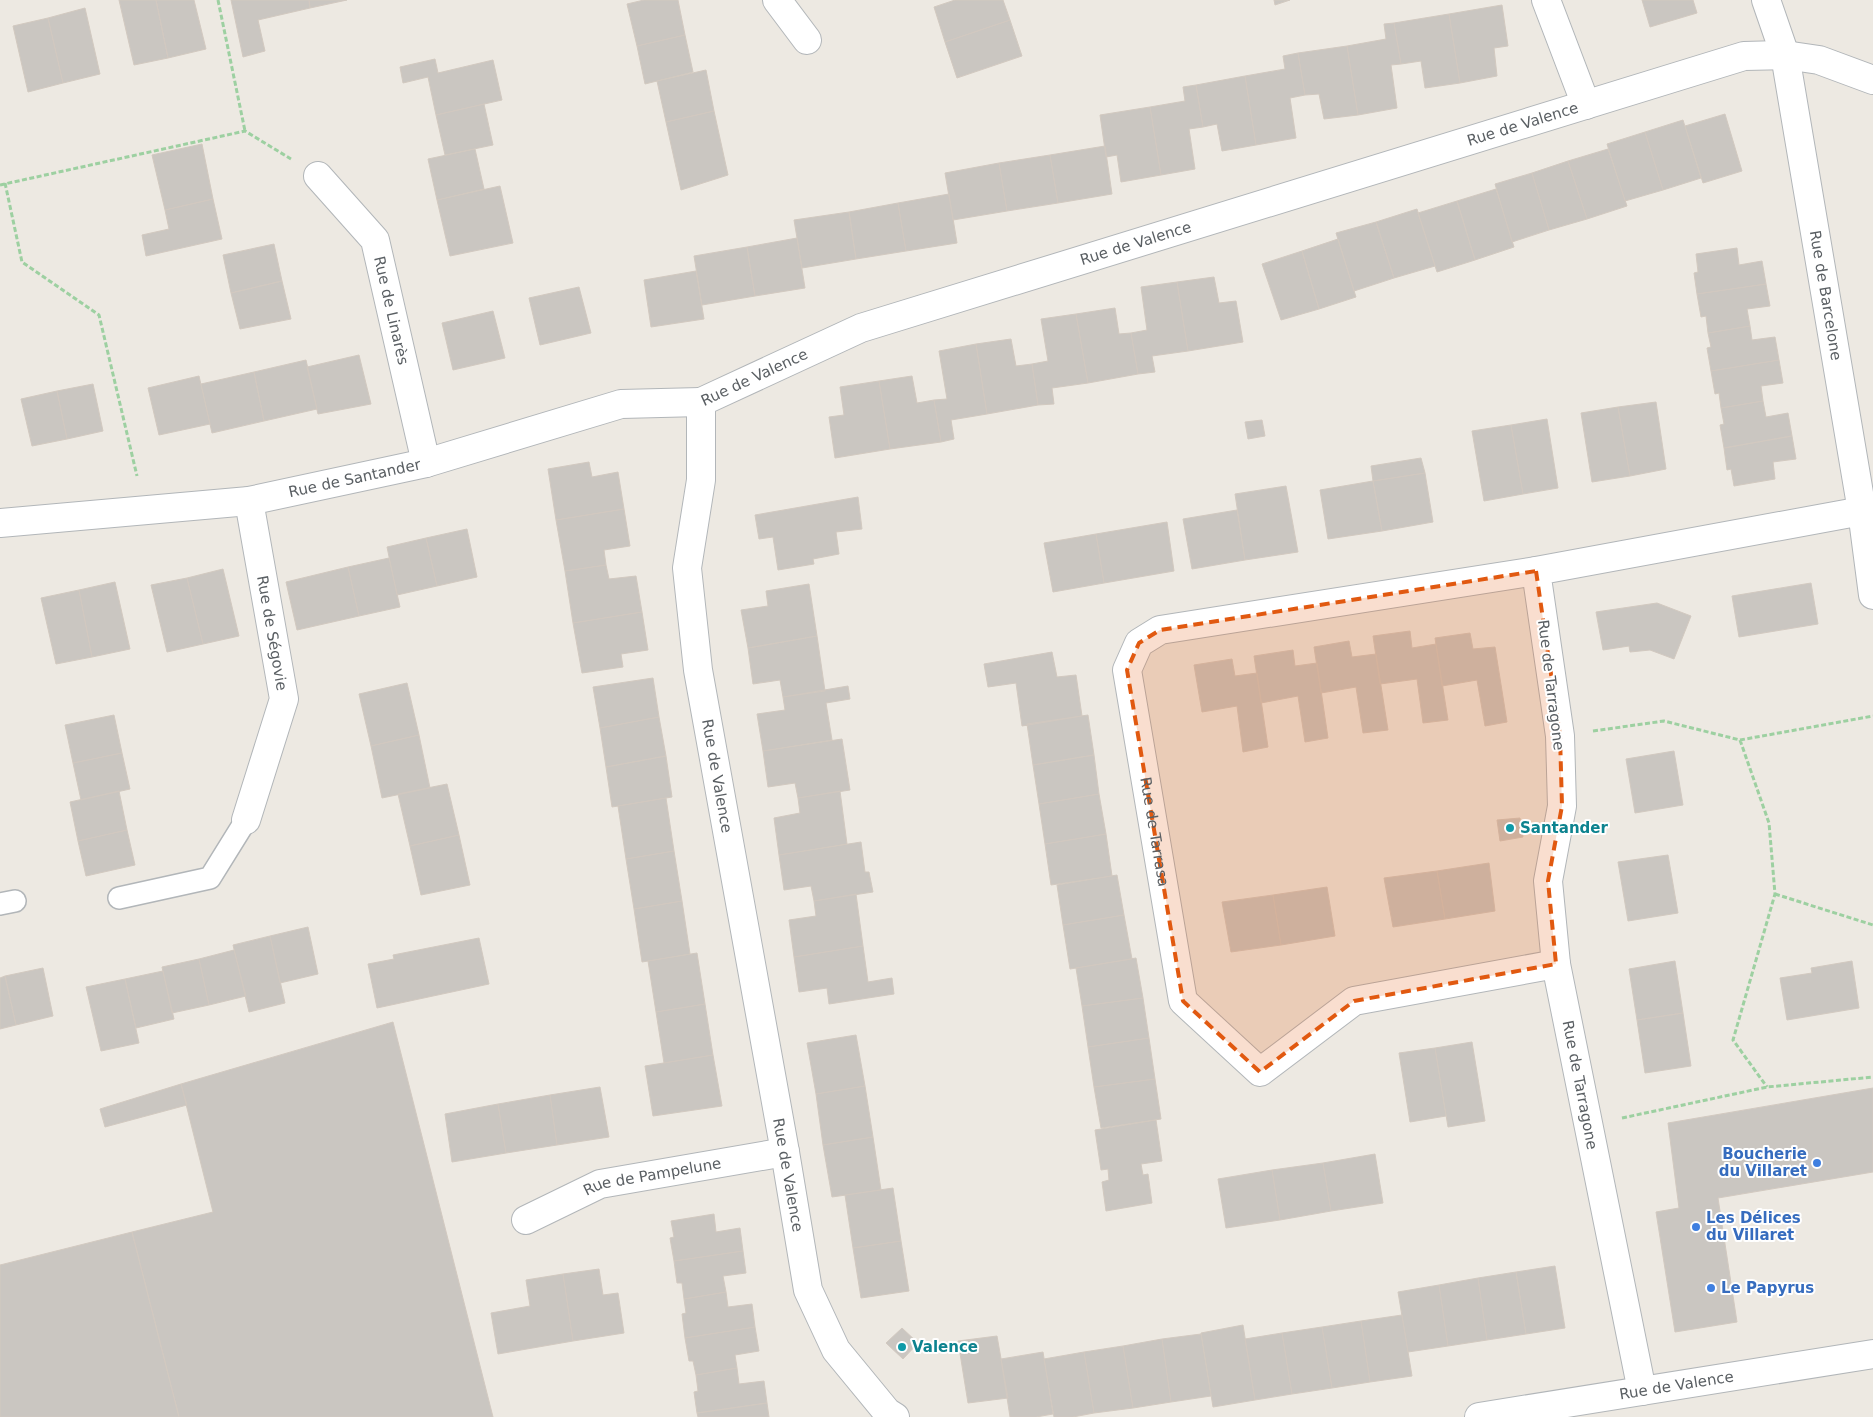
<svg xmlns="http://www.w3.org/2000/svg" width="1873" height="1417" font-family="'DejaVu Sans',sans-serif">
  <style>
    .building { fill: #cac6c1; stroke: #d2c9c0 }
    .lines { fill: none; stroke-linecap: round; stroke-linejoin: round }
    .lane-casing { stroke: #b2b6b9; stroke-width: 24 }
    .street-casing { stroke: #b2b6b9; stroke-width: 30 }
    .path { stroke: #9dd0a1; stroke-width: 3; stroke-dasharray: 5 2.5; stroke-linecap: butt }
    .lane { stroke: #fff; stroke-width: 21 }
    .street { stroke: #fff; stroke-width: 28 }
    .marked { fill: #e15910; fill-opacity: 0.2; stroke: #e15910; stroke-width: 4; stroke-dasharray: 10 6; stroke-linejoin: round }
    .culture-dot { fill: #0f9aa8; stroke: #fff; stroke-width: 2 }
    .shop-dot { fill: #3f7fe0; stroke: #fff; stroke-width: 2 }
    .labels { text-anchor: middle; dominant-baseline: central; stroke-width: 4; stroke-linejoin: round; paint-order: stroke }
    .street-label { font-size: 15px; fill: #5a5f63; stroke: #fff }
    .culture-label { font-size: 15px; font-weight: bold; fill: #0d838f; stroke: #fff; text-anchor: start }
    .shop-label { font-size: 15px; font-weight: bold; fill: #366cbe; stroke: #fff; text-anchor: start }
  </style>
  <rect width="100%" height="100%" fill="#ede9e2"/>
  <path class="building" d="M119 0H156L168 58 134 65Z
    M156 0H194L206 49 168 58Z
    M231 0H309L310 8 258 20 265 51 243 57Z
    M309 0H347L310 8Z
    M644 0H678L685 35 637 46 627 4Z
    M955 0H1003L1010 20 945 42 934 7Z
    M1274 0H1290L1275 5Z
    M1642 0H1693L1697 13 1650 27Z
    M1502 5 1508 46 1494 48 1497 76 1460 83 1449 14Z
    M85 8 100 74 63 83 48 18Z
    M1449 14 1460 83 1425 88 1421 61 1401 64 1394 23Z
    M48 18 63 83 28 92 13 26Z
    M1010 20 1022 56 957 78 945 42Z
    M1394 23 1401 64 1391 65 1397 108 1358 115 1347 46 1386 39 1384 24Z
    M685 35 693 72 645 84 637 46Z
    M1347 46 1358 115 1324 119 1319 94 1305 95 1298 53Z
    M1298 53 1305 95 1290 98 1296 138 1256 145 1245 76 1285 69 1283 56Z
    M435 59 438 73 493 60 502 100 436 115 428 77 403 83 400 67Z
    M706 70 714 111 666 122 657 81Z
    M1245 76 1256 145 1222 151 1217 124 1203 127 1196 85Z
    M1196 85 1203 127 1189 129 1195 169 1161 175 1150 107 1185 101 1183 87Z
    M484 104 493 145 445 155 436 115Z
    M1150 107 1161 175 1121 182 1117 155 1106 157 1100 115Z
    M714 111 728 175 681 190 666 122Z
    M1725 114 1742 171 1703 183 1685 126Z
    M1683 120 1701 178 1663 190 1645 132Z
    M1645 132 1663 190 1625 201 1607 144Z
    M202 144 213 199 165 210 152 155Z
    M1105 146 1112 194 1058 203 1050 155Z
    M475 149 484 189 437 200 428 159Z
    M1608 149 1627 206 1587 219 1568 161Z
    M1050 155 1058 203 1007 211 999 163Z
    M1568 161 1587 219 1549 230 1532 173Z
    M999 163 1007 211 953 220 945 173Z
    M1532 173 1549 230 1512 242 1495 184Z
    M500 186 513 243 450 256 437 200Z
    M1496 189 1514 247 1475 260 1457 201Z
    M949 194 957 243 906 251 898 203Z
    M213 199 222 239 146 256 142 235 169 229 165 210Z
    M1457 201 1475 260 1437 272 1418 213Z
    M898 203 906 251 856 259 849 212Z
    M1417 209 1435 266 1394 278 1376 222Z
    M849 212 856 259 802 268 794 220Z
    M1376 222 1394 278 1354 291 1336 233Z
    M797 238 805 288 755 296 747 247Z
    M1338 239 1356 297 1319 309 1302 251Z
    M274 244 282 281 231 293 223 255Z
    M747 247 755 296 702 305 694 256Z
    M1737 248 1739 265 1762 261 1766 284 1697 294 1694 273 1698 272 1696 254Z
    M1302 251 1319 309 1281 320 1262 264Z
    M696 271 704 319 651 327 644 280Z
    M1214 277 1219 303 1236 301 1243 342 1188 351 1177 282Z
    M282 281 291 319 240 329 231 293Z
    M1177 282 1188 351 1152 356 1155 372 1138 374 1131 333 1147 330 1141 287Z
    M1766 284 1770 306 1747 309 1750 326 1708 333 1706 316 1701 317 1697 294Z
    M579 287 591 333 540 345 529 298Z
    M1115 308 1119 334 1131 333 1138 374 1088 383 1076 314Z
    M493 311 505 358 453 370 442 323Z
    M1076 314 1088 383 1052 388 1054 404 1038 405 1032 364 1048 361 1041 319Z
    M1750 326 1752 340 1775 337 1779 360 1711 371 1707 348 1711 347 1708 333Z
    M1011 339 1016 366 1032 364 1038 405 987 414 976 344Z
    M976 344 987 414 951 420 954 439 941 442 934 400 947 399 939 351Z
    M359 355 371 404 318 414 307 367Z
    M306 360 317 409 264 421 254 372Z
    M1779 360 1783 383 1761 386 1763 401 1721 408 1719 393 1715 394 1711 371Z
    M254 372 264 421 212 433 201 384Z
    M199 376 210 424 159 435 148 388Z
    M912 376 917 403 934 400 941 442 890 449 879 381Z
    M879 381 890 449 835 458 829 417 844 415 840 387Z
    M93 384 103 431 67 439 57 391Z
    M57 391 67 439 32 446 21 399Z
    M1763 401 1766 417 1788 413 1792 436 1724 448 1720 425 1724 424 1721 408Z
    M1656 402 1666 469 1630 476 1618 407Z
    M1618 407 1630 476 1592 482 1581 413Z
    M1547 419 1558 488 1523 494 1511 425Z
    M1262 420 1265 436 1248 439 1245 422Z
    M1511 425 1523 494 1484 501 1472 431Z
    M1792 436 1796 459 1773 462 1775 479 1734 486 1731 469 1727 470 1724 448Z
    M1421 458 1425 473 1373 481 1371 466Z
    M589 462 592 477 618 472 624 509 556 520 548 469Z
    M1425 473 1433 522 1382 531 1373 481Z
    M1373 481 1382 531 1328 539 1320 490Z
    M1286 486 1298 552 1245 560 1235 494Z
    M858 497 862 529 836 532 839 554 813 559 814 564 778 570 773 537 759 539 755 515Z
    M624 509 630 546 604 550 606 565 565 571 556 520Z
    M1237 510 1245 560 1192 569 1183 519Z
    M1167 522 1174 571 1104 583 1096 534Z
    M467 529 477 577 437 586 426 538Z
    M1096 534 1104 583 1053 592 1044 543Z
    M426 538 437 586 397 595 387 547Z
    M389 558 400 607 359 616 348 567Z
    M606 565 609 579 636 576 642 612 573 623 565 571Z
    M348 567 359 616 297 630 286 582Z
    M223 569 239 636 203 644 187 578Z
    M187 578 203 644 167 652 151 585Z
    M115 582 130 649 92 657 79 590Z
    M1811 583 1818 624 1739 637 1732 596Z
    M809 584 817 636 748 648 741 610 768 606 766 591Z
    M79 590 92 657 56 664 41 598Z
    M1657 603 1691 616 1674 659 1650 650 1630 652 1629 646 1603 650 1596 612Z
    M642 612 648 650 621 654 623 667 582 673 573 623Z
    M1410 631 1412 648 1436 644 1448 720 1423 723 1417 679 1380 684 1373 636Z
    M1470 633 1473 649 1495 647 1507 722 1485 726 1477 680 1442 686 1435 638Z
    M817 636 825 691 783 697 780 680 753 684 748 648Z
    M1349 641 1352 657 1376 654 1388 730 1363 733 1356 687 1321 693 1314 647Z
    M1293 650 1295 666 1317 663 1328 738 1305 742 1298 696 1261 703 1254 656Z
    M1052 652 1057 677 1076 675 1082 716 1022 726 1016 683 988 687 984 664Z
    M1232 659 1235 676 1257 673 1268 747 1243 752 1237 706 1202 712 1194 665Z
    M653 678 659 717 600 728 593 687Z
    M407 683 419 735 371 746 359 694Z
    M848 686 850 699 826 703 832 740 763 751 757 714 785 710 783 697Z
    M114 715 122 753 73 763 65 725Z
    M1088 715 1094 755 1033 765 1027 724Z
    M659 717 666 756 606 767 600 728Z
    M419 735 430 788 382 798 371 746Z
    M842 739 850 790 798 798 795 783 768 787 763 751Z
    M1674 751 1683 805 1635 813 1626 759Z
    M122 753 130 789 81 800 73 763Z
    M1094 755 1099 794 1039 804 1033 765Z
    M666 756 672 797 612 807 606 767Z
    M447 784 459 835 410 846 398 794Z
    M119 791 127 830 78 841 70 802Z
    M840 791 847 844 779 855 774 818 800 813 798 798Z
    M1099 794 1106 834 1045 844 1039 804Z
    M666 798 674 851 626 859 618 806Z
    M1520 818 1523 837 1500 841 1497 820Z
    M127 830 135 865 86 876 78 841Z
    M1106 834 1112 876 1051 885 1045 844Z
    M459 835 470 885 421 895 410 846Z
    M861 842 865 872H869L873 892 814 901 811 886 784 890 779 855Z
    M674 851 682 901 634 909 626 859Z
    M1668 855 1678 913 1628 921 1618 862Z
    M1489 863 1495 911 1445 919 1437 871Z
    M1437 871 1445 919 1393 927 1384 878Z
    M1117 875 1124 915 1063 925 1057 885Z
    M1327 887 1335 936 1281 945 1273 895Z
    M856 894 863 946 794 957 789 920 816 916 814 901Z
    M1273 895 1281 945 1231 952 1222 902Z
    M682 901 690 954 642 962 634 909Z
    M1124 915 1132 959 1070 969 1063 925Z
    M308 927 318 974 280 983 270 936Z
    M270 936 285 1003 249 1012 233 945Z
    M479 938 489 984 377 1008 368 964 394 959 393 955Z
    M863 946 868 982 892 978 894 994 829 1004 827 988 799 992 794 957Z
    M234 950 246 996 209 1005 199 959Z
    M697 953 705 1004 656 1012 648 961Z
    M1136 958 1143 998 1082 1006 1076 968Z
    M199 959 209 1005 172 1013 162 967Z
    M1675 961 1683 1013 1637 1020 1629 969Z
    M1852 961 1859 1008 1787 1020 1780 978 1812 973 1811 968Z
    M43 968 53 1016 16 1025 5 976Z
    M163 971 174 1019 136 1028 125 979Z
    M5 976 16 1025 0 1029V978Z
    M125 979 139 1043 101 1051 86 987Z
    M1143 998 1149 1038 1088 1047 1082 1006Z
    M705 1004 713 1055 664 1063 656 1012Z
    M1683 1013 1691 1066 1645 1073 1637 1020Z
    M393 1022 493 1417H179L132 1232 213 1212 181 1084Z
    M856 1035 865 1086 816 1094 807 1043Z
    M1149 1038 1155 1079 1094 1087 1088 1047Z
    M1472 1042 1485 1121 1448 1127 1435 1048Z
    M1435 1048 1446 1116 1410 1122 1399 1053Z
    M713 1055 722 1106 653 1116 645 1066Z
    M1155 1079 1161 1119 1101 1128 1094 1087Z
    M181 1084 187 1105 105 1127 100 1109Z
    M865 1086 873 1137 823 1145 816 1094Z
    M600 1087 609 1137 557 1145 550 1095Z
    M1873 1088V1172L1718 1198 1737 1322 1675 1332 1656 1212 1679 1208 1668 1123Z
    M550 1095 557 1145 506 1153 498 1104Z
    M498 1104 506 1153 452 1162 445 1114Z
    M1156 1120 1162 1161 1141 1164 1143 1175 1148 1174 1152 1203 1106 1211 1102 1182 1109 1180 1108 1169 1101 1170 1095 1130Z
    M873 1137 881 1190 832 1197 823 1145Z
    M1375 1154 1383 1203 1331 1211 1323 1163Z
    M1323 1163 1331 1211 1280 1220 1272 1170Z
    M1272 1170 1280 1220 1226 1228 1218 1179Z
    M893 1188 901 1241 853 1248 845 1195Z
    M714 1214 716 1232 740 1228 743 1251 674 1261 670 1238 674 1237 671 1221Z
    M132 1232 179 1417H0V1265Z
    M901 1241 909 1291 861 1298 853 1248Z
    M743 1251 746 1273 723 1276 726 1292 684 1299 682 1283H677L674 1261Z
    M1555 1266 1565 1328 1526 1334 1516 1272Z
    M599 1269 603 1295 618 1293 624 1333 573 1341 563 1274Z
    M1516 1272 1526 1334 1487 1340 1478 1278Z
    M563 1274 573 1341 498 1354 491 1313 530 1306 526 1280Z
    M1478 1278 1487 1340 1448 1346 1439 1285Z
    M1439 1285 1448 1346 1408 1352 1398 1292Z
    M726 1292 728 1307 752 1304 755 1327 685 1338 682 1314 686 1313 684 1299Z
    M1402 1315 1412 1376 1370 1382 1361 1321Z
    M1361 1321 1370 1382 1332 1388 1322 1327Z
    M1243 1325 1255 1400 1213 1407 1201 1333Z
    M755 1327 759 1351 735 1355 737 1368 696 1375 693 1361H689L685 1338Z
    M1322 1327 1332 1388 1292 1394 1282 1333Z
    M902 1328 918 1343 903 1359 886 1343Z
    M1282 1333 1292 1394 1255 1400 1245 1339Z
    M1201 1334 1211 1396 1171 1402 1162 1339Z
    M997 1336 1008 1398 968 1403 958 1341Z
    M1162 1339 1171 1402 1133 1408 1123 1346Z
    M1123 1346 1133 1408 1094 1413 1084 1352Z
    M1043 1352 1053 1414 1036 1417H1010L1001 1359Z
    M1084 1352 1094 1413 1073 1417H1054L1044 1359Z
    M737 1368 739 1384 764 1381 767 1403 697 1413 694 1392 698 1391 696 1375Z
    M767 1403 769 1417H698L697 1413Z"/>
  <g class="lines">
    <defs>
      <path id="lane" d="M119 898 210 878 246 820
        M0 904 15 901"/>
      <g id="street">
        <path d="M777 0 807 40"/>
        <path d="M1546 0 1586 105"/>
        <path id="s1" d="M1766 0 1785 55 1862 511 1873 595"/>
        <path id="s2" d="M318 176 375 240 426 463"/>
        <path id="s3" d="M0 523 249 501 426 463 621 404 701 402"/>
        <path id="s4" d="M1536 571 1160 630 1139 643 1127 670 1183 1001 1260 1072 1354 1001 1556 964"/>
        <path d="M246 820 284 699 249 501"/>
        <path id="s5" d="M526 1220 600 1184 785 1152"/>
        <path d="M1642 1391 1556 964 1548 881 1562 806 1560 736 1536 571 1862 511"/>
        <path id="s6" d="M895 1417 887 1412 836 1350 808 1290 785 1152 698 670 687 568 701 480V402L861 328 1744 56 1785 55 1819 60 1873 80"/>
        <path id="s7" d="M1479 1417 1873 1354"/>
      </g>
    </defs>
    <use href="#lane" class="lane-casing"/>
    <use href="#street" class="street-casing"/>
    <path class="path" d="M218 0 245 131
      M5 183 22 262 99 315 137 476
      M0 185 245 131 291 159
      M1593 731 1664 721 1740 740 1873 716
      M1740 740 1769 823 1775 894 1733 1040 1767 1087
      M1775 894 1873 925
      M1622 1118 1767 1087 1873 1077"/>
    <use href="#lane" class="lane"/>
    <use href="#street" class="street"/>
  </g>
  <path class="marked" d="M1536 571 1560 736 1562 806 1548 881 1556 964 1354 1001 1260 1072 1183 1001 1127 670 1139 643 1160 630Z"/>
  <g class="culture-dot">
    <circle cx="1510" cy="828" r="5"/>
    <circle cx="902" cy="1347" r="5"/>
  </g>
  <g class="shop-dot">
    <circle cx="1817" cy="1163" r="5"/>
    <circle cx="1696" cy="1227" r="5"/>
    <circle cx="1711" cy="1288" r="5"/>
  </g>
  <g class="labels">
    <g class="street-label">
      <text stroke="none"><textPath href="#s6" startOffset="1924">Rue de Valence</textPath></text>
      <text stroke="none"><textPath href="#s6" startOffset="1519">Rue de Valence</textPath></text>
      <text stroke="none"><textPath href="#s1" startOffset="302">Rue de Barcelone</textPath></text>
      <text stroke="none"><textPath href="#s2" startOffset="158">Rue de Linarès</textPath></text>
      <text stroke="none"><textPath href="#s6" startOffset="1114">Rue de Valence</textPath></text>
      <text stroke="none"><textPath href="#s3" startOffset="358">Rue de Santander</textPath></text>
      <text transform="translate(272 633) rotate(80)">Rue de Ségovie</text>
      <text transform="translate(1551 685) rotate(83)">Rue de Tarragone</text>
      <text transform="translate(717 776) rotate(80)">Rue de Valence</text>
      <text stroke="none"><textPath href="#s4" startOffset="599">Rue de Tarrasa</textPath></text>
      <text transform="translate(1580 1085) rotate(79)">Rue de Tarragone</text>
      <text transform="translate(788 1175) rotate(80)">Rue de Valence</text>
      <text stroke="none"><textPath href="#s5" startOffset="135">Rue de Pampelune</textPath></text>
      <text stroke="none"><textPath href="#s7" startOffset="200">Rue de Valence</textPath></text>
    </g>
    <g class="culture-label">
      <text x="1520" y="828">Santander</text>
      <text x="912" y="1347">Valence</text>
    </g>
    <g class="shop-label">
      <text x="1807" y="1154" text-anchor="end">Boucherie<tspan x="1807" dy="17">du Villaret</tspan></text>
      <text x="1706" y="1218">Les Délices<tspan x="1706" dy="17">du Villaret</tspan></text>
      <text x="1721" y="1288">Le Papyrus</text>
    </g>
  </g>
</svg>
